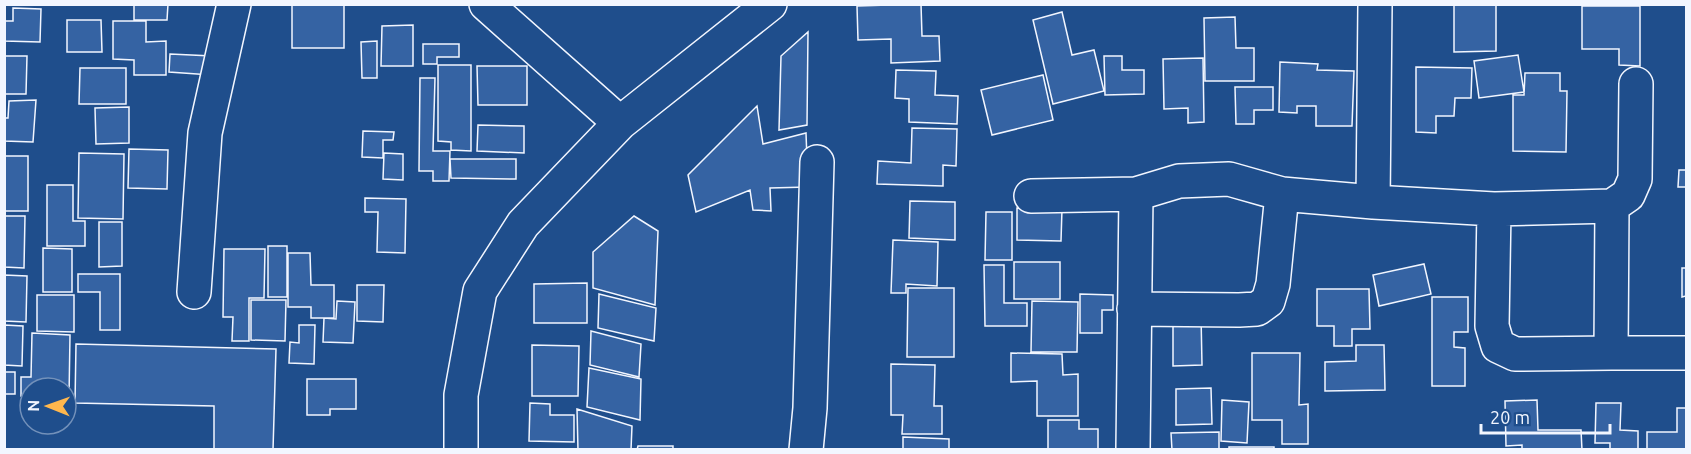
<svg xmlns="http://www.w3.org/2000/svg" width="1691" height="454" font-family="Ubuntu,sans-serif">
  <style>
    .building { fill: #3563a3; stroke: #f2f6ff; stroke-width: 1.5 }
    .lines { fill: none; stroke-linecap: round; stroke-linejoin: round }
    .street-casing { stroke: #f2f6ff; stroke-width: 36 }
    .street { stroke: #1f4e8c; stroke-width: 33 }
  </style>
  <rect width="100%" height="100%" fill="#1f4e8c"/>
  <path class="building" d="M134 4H168L167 20H134Z
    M292 4H344V48H292Z
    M921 4 922 36H939L940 61 891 63V39L858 40 857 6Z
    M1454 4H1496V51L1454 52Z
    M1582 6H1640V66L1619 65V49H1582Z
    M13 8 41 9 40 42 4 41V21H13Z
    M1062 12 1072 55 1094 50 1104 91 1053 104 1033 20Z
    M1235 17 1236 48H1254V81H1205L1204 18Z
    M67 20H101L102 52H67Z
    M113 21H146V42L166 41V75H134V60L113 59Z
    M413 25V66H381L382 26Z
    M808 32 807 125 779 130 781 56Z
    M377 41V78H362L361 42Z
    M423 44H459V57H437V64H423Z
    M170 54 212 56 211 75 169 72Z
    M1518 55 1524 92 1479 98 1474 61Z
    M4 56H27L26 94H4Z
    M1104 56H1122V70H1144V94L1105 95Z
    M1203 58 1204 122 1188 123V108L1164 109 1163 59Z
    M1280 62 1318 64 1317 70 1354 71 1352 126H1316V106H1297V113L1279 112Z
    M438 65H471V151L451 150V142L438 141Z
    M477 66H527V105H478Z
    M1416 67 1472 68 1471 98H1455L1454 116H1436V133L1416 132Z
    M80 68H126V104H79Z
    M896 70 936 71 935 95 958 96 957 124 909 122V99L895 98Z
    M1525 73H1560V91H1567L1566 152 1513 151V95H1524Z
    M1043 75 1053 120 992 135 981 90Z
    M420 78H435L433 151H450L449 181H433V171H419Z
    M1235 87H1273V110H1254V124H1236Z
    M36 100 33 142 4 141V118H8L9 101Z
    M757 106 763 144 806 133 808 187 770 188 771 211 753 210 750 190 696 212 688 175Z
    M129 107V143L96 144 95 108Z
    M478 125 524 126V153L477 151Z
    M912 128 957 129 956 166 943 165V186L877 184 878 161 911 163Z
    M363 131 394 132 393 140H383V158L362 157Z
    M129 149 168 150 167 189 128 188Z
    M79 153 124 154 123 219 78 218Z
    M384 153 403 154V180L383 179Z
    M4 156H28V211H4Z
    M450 159H516V179L451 178Z
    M1679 170H1686V187H1678Z
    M47 185H73V221H85V246H47Z
    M365 198 406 199 405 253 377 252 378 212H365Z
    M910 201 955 202V240L909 238Z
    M1017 208 1062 209 1061 241 1017 240Z
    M986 212H1012V260H985Z
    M4 216H25L24 268 4 267Z
    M634 216 658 231 655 305 593 288V252Z
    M99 222H122V266L99 267Z
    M893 240 938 242 937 286 906 284V293H891Z
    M268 246H287V297H268Z
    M43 248 72 249V292H43Z
    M224 249H265L264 298H249V341H232L233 317H223Z
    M288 253H310L311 285H334V318H311V307H288Z
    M1014 262H1060V299H1014Z
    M1424 264 1431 294 1379 306 1373 275Z
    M984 265H1004V303H1027V326H985Z
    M1682 268H1686V296L1682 297Z
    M78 274H120V330H100V292H78Z
    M4 275 27 276 26 322 4 321Z
    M587 283V323H534V284Z
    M357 285H384L383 322 357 321Z
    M908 288H954V357H907Z
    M1317 289H1369L1370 329H1352V346H1334V326H1317Z
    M599 294 656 308 654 341 598 328Z
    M1080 294 1113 295V310H1102V333H1080Z
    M37 295H74V332L37 331Z
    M1432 297H1468V332H1454V347L1465 348V386H1432Z
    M251 300H286L285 341 251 340Z
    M337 301 355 302 353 343 323 342 324 318 336 319Z
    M1032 301 1078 302 1077 352H1031Z
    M1173 315H1201L1202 365 1173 366Z
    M4 325 23 326 22 366 4 365Z
    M299 325H315L314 364 289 363 290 342 299 343Z
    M591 331 641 344 639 377 590 365Z
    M32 333 70 335 69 398 66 397V388H30V396H21V377H31Z
    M76 344 276 349 273 450H214V406L75 403Z
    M532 345 579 346 578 396H532Z
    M1356 345H1384L1385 390 1325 391V362L1356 361Z
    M1011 353 1062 354 1063 375 1078 374V416H1037V381L1011 382Z
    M1252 353H1300L1299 405 1308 404V444H1282V420H1252Z
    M891 364 935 365 934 406H942V434H902L903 415H891Z
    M589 368 641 379 640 420 587 407Z
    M4 372H15V394H4Z
    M307 379H356V409H330V415H307Z
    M1211 388 1212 424 1176 425V389Z
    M1222 400 1249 402 1247 443 1221 441Z
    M1537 400 1538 430H1581L1582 450H1522V445L1506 446 1505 401Z
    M530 403 550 404V415H574V442L529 441Z
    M1596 403H1621L1620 430 1638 431V450H1610V443H1595Z
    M1677 408H1686V450H1647V432H1677Z
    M577 409 632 426 631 450H578Z
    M1048 420H1079V429H1098V450H1048Z
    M1219 432V450H1172L1171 433Z
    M903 437 949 439V450H903Z
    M638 446H673V450H637Z
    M1229 447H1274V450H1229Z"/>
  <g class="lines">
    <defs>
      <path id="street" d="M486 4 620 123
        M1636 84 1635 179 1628 195 1612 206 1611 353H1686
        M1031 196 1136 194
        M1373 202 1375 4
        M1494 209 1492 326 1498 346 1515 354 1611 353
        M194 292 205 133 234 4
        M1134 309 1239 310 1257 309 1268 301 1273 284 1282 194
        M461 450V395L480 291 523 224 620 123 770 4
        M806 450 810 408 817 162
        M1133 450 1136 194 1179 181 1229 179 1282 194 1373 202 1494 209 1612 206"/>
    </defs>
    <use href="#street" class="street-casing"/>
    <use href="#street" class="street"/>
  </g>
  <rect width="1691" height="454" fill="none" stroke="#f2f6ff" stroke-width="12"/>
  <g transform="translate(48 406) rotate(271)"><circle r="28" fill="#1f4e8c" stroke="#7391ba" stroke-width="1.5"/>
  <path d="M0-4.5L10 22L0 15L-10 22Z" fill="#ffb74d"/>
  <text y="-9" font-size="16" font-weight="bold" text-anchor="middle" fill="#f2f6ff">N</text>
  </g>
  <path d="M1481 424v9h129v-9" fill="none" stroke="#f2f6ff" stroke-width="3"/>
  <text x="1490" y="424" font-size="18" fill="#f2f6ff" stroke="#1f4e8c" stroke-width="4.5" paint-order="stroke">20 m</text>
</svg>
